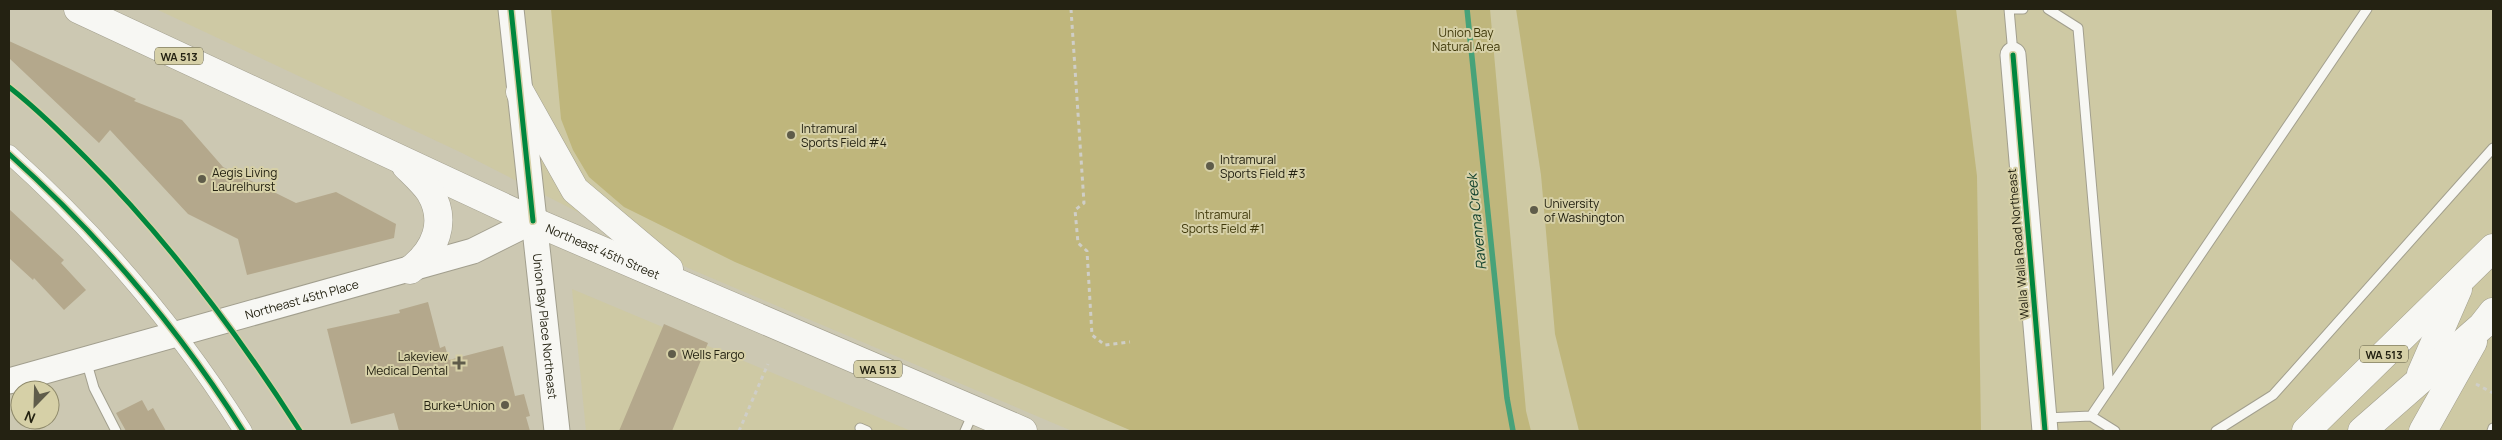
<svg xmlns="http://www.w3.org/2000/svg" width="2502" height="440" font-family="Manrope,sans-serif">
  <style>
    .built { fill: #cec9a4 }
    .green { fill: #bfb67c }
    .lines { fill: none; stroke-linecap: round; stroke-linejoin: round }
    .stream { stroke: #47a279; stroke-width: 5.5 }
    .building { fill: #b4a88c }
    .lane-casing { stroke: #a29f8e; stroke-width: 11 }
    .street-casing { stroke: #a29f8e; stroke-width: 19 }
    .secondary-casing { stroke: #a29f8e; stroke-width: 27 }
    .primary-casing { stroke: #a29f8e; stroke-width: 29 }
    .path { stroke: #cfcec7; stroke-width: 3; stroke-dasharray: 4 4; stroke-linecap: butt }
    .lane { stroke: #f7f7f3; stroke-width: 9 }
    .street { stroke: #f7f7f3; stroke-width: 18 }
    .secondary { stroke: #f7f7f3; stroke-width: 25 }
    .primary { stroke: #f7f7f3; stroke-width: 28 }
    .cycleway-casing { stroke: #d6d0a7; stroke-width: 8 }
    .cycleway { stroke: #00873e; stroke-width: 5 }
    .poi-dot { fill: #5f5c4a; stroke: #d6d0a7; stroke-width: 2 }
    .labels { text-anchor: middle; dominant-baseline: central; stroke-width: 4; stroke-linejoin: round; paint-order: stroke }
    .shield { fill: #d6d0a7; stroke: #59563f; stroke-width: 1 }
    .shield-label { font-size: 11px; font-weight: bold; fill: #242212 }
    .park-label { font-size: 12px; fill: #3f380a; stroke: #d6d0a7 }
    .poi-label { font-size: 12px; fill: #242212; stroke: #d6d0a7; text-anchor: start }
    .street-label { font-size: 12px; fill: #242212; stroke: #d6d0a7 }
    .water-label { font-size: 14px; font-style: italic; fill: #12422d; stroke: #d6d0a7 }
  </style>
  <rect width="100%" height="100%" fill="#ccc8b2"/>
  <path class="built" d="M156 9H2493V431H1072L688 268 462 153Z
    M572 289 911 431H586Z"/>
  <path class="green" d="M551 9H1490L1526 411 1531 431H1132L735 262 624 207 589 177 573 150 561 119Z
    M1516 9H1956L1977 176 1981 431H1579L1555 334 1541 175Z"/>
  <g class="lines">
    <path class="stream" d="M1467 9 1507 398 1513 431"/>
  </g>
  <path class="building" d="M9 41 136 99 134 101 182 120 223 167 296 203 336 192 396 224 394 238 247 275 238 239 188 214 110 130 99 143 9 58Z
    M9 209 64 260 61 263 86 290 64 310 34 278 33 280 9 258Z
    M428 302 440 348 445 346 449 360 503 346 515 396 524 394 530 416 526 417 530 431H399L394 413 351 424 327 329 400 313 399 310Z
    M664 324 708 343 672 431H619Z
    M142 400 148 411 153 408 166 431H126L116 413Z"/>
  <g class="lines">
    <defs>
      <path id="lane" d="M2009 9 2013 54
        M2009 9H2023
        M2048 9 2078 28 2109 389
        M86 360 94 388 116 431
        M2091 416 2115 431
        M2045 418 2091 416 2367 9
        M860 428 867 431
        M965 431 973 413
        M2216 431 2273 395 2493 148
        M2492 431 2493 428"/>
      <path id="street" d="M9 154C99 235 179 329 243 431"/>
      <g id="secondary">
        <path id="s1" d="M511 9 557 431"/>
        <path d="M2013 55 2045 431"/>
        <path id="s2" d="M9 381 473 251 533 221"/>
      </g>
      <g id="primary">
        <path id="s3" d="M78 9 533 221 1023 431"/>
        <path d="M520 92 575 190 669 269"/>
        <path d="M406 166C414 174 424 183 430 192 448 222 435 251 410 270"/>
        <path d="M2421 374 2458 289"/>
        <path d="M2306 431 2493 248"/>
        <path d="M2362 431 2482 326 2493 312"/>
        <path d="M2423 431 2473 342"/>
      </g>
    </defs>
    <use href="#lane" class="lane-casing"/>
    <use href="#street" class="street-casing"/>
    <use href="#secondary" class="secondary-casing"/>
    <use href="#primary" class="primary-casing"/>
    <path class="path" d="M1071 9 1084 203 1075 210 1078 243 1087 251 1092 335 1105 345 1130 342
      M9 91 11 89
      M2476 384 2493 393
      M739 431 768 364"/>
    <use href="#lane" class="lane"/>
    <use href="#street" class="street"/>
    <use href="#secondary" class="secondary"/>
    <use href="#primary" class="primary"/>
    <defs>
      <path id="cycleway" d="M511 9 533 221
        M2013 55 2045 431
        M9 87C37 109 62 134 87 159 169 241 238 334 300 431
        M9 154C99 235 179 329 243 431"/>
    </defs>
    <use href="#cycleway" class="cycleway-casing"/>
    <use href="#cycleway" class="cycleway"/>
  </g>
  <g class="poi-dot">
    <circle cx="791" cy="135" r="5"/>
    <circle cx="1210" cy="166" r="5"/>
    <circle cx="202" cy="179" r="5"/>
    <circle cx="1534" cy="210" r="5"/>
    <circle cx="672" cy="354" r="5"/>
    <path d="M456.5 355.5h5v5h5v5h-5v5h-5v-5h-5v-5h5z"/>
    <circle cx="505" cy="405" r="5"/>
  </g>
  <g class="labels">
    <g class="shield">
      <rect x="155" y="47.5" width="48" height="17" rx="4"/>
      <rect x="2360" y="345.5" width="48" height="17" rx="4"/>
      <rect x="854" y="360.5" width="48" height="17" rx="4"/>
    </g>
    <g class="shield-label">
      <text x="179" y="56">WA 513</text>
      <text x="2384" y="354">WA 513</text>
      <text x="878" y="369">WA 513</text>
    </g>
    <g class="park-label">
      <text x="1466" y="32">Union Bay<tspan x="1466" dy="14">Natural Area</tspan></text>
      <text x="1223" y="214">Intramural<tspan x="1223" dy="14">Sports Field #1</tspan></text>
    </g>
    <g class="poi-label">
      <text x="801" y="128">Intramural<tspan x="801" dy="14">Sports Field #4</tspan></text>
      <text x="1220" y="159">Intramural<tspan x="1220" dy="14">Sports Field #3</tspan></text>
      <text x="212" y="172">Aegis Living<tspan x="212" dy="14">Laurelhurst</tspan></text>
      <text x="1544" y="203">University<tspan x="1544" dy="14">of Washington</tspan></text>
      <text x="682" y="354">Wells Fargo</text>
      <text x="448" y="356" text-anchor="end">Lakeview<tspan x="448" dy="14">Medical Dental</tspan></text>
      <text x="495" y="405" text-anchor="end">Burke+Union</text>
    </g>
    <g class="street-label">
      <text transform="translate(2018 244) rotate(-95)">Walla Walla Road Northeast</text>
      <text stroke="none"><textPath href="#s3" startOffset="578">Northeast 45th Street</textPath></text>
      <text stroke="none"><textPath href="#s2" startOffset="304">Northeast 45th Place</textPath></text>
      <text stroke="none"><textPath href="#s1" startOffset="319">Union Bay Place Northeast</textPath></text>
    </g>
    <g class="water-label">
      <text transform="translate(1476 222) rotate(-96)">Ravenna Creek</text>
    </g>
  </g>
  <rect width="2502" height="440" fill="none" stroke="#242212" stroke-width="20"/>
  <g transform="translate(35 405) rotate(203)"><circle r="24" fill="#d6d0a7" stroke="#8f8a6b"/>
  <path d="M0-4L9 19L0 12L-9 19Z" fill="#5f5c4a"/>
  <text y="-8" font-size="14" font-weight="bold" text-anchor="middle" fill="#242212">N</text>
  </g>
</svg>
